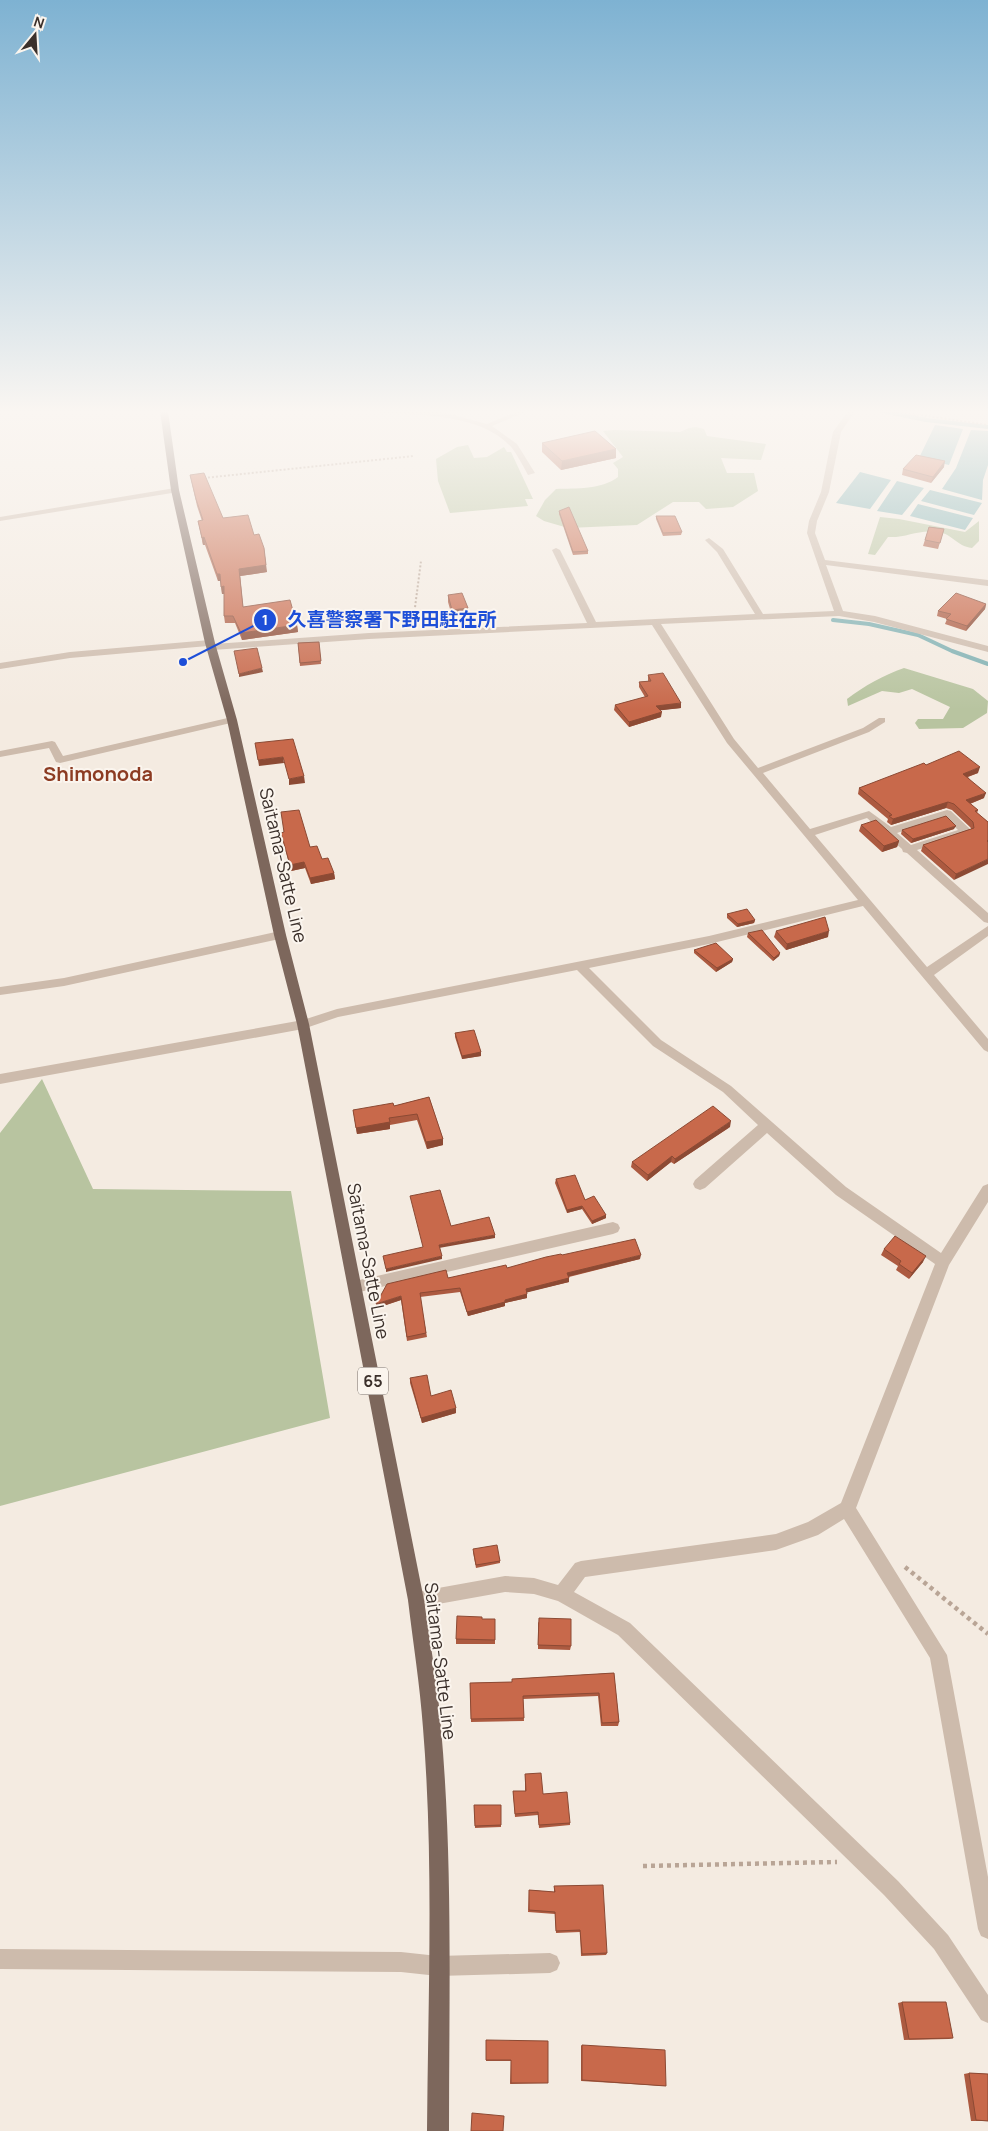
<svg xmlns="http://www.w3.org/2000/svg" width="988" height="2131" font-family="Manrope,'Noto Sans JP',sans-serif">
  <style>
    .green { fill: #b8c4a0 }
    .water { fill: #7fb0b2 }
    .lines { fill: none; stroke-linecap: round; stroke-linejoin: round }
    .stream { stroke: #7fb0b2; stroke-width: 4 }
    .path-far1 { stroke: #b9a596; stroke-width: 2; stroke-dasharray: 2 2; stroke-linecap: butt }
    .path { stroke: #b9a596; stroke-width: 4.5; stroke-dasharray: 4 4; stroke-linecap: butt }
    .minor { fill: #cdbbac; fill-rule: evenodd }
    .major { fill: #7d675c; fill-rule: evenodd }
    .wall { fill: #ac5a40 }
    .shaded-wall { fill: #8c4a34 }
    .building { fill: #c8694b; stroke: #8c4a34 }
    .labels { text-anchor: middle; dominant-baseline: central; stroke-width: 4; stroke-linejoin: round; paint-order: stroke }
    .shield { fill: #fbf5ee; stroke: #756b66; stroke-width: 1 }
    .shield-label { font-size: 16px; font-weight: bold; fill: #3b302b }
    .street-label { font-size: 18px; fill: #3b302b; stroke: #fbf5ee }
    .quarter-label { font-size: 20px; font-weight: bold; fill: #8c3b22; stroke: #fbf5ee }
    .leader { fill: none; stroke: #1d4ed8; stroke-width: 2 }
    .callout-dot { fill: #1d4ed8; stroke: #fbf5ee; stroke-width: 2 }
    .mark-label { font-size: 15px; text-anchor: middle; font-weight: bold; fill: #fff }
    .callout-label { font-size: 19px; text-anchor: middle; font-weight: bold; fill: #1d4ed8; stroke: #fbf5ee; stroke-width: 4; stroke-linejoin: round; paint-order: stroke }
  </style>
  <rect width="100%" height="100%" fill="#f4ebe1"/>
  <path class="green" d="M696 427 704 429 707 436 766 444 761 460 721 458 727 473H754L758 491 733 507 706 509 699 502H673L637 525 568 528 544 521 536 516 545 500 556 489C576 488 601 490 618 477V469L613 463 623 457 603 431 614 430 680 432 689 428Z
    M468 445 474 458 487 457 504 447 507 452H511L533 499H525L528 506 450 513 438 481 436 459 457 447Z
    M880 517 899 519 965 532 979 521V541L972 548C956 546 953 534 938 532 917 529 907 538 888 537L875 555 868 554Z
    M904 668 973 689 988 701 987 713 963 728 919 729 915 723 918 719H943L950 707 912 689 899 693 882 691 848 706 847 699C864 686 884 675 904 668Z
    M42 1079 93 1189 291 1191 330 1418 0 1506V1133Z"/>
  <path class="water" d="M935 425 963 429 949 465 919 458Z
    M971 430 988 431V465L983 480 982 500 942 489 956 468Z
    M860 472 891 480 870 509 836 503Z
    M897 481 924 488 902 515 877 511Z
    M930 490 982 503 974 515 921 501Z
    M918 504 973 518 965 530 910 516Z"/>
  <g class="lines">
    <path class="stream" d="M882 411 926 420 988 427
      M833 620 869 624 918 635 952 651 988 664"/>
    <path class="path-far1" d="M893 411 988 425
      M204 478 414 456
      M413 623 421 561"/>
    <path class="path" d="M905 1567 988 1634
      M643 1866 837 1862"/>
    <path class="minor" d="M378 411 442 412 487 424 518 411H528L492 426 517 444 535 473 528 475C523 466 518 456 512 448 483 414 422 415 381 413Z
      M848 411H855L841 432 829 492 817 521 815 533 825 560 988 580V586L826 565 843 611 875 616 988 646V652L874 622 839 616 661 624 734 739 758 768 863 728 879 718H885V722L869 732 763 773 810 829 869 811 891 827 947 810 951 811 970 829 971 831 970 833 917 850 988 913V923L984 922 907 853 903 852 902 849 867 818 815 835 927 967 988 926V936L934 975 988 1039V1052L984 1050 863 906 709 944 589 968 661 1040 731 1086 846 1187 941 1253 983 1186 988 1184V1202L949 1265 856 1508 947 1655 988 1877V1939L981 1936 978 1929 930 1658 844 1519 818 1535 776 1550 585 1577 574 1592 630 1623 898 1881 948 1935 988 1995V2023L981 2020 934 1949 884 1895 618 1635 558 1601 534 1594 505 1592 416 1608 410 1606 408 1600 410 1594 416 1592 505 1576 534 1578 558 1585 575 1563 581 1561 776 1534 808 1522 841 1503 935 1264 836 1195 767 1133 705 1188 700 1190 695 1188 693 1184 695 1180 758 1125 723 1092 653 1046 577 970 338 1017 303 1029 0 1084V1074L303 1020 337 1009 709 936 858 900 727 743 652 625 369 639 212 650 209 649 208 646 70 658 0 669V663L70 652 210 640 213 641 214 644 369 633 587 623 552 550 556 548 560 550 596 622 755 614 717 552 705 540 709 538 723 549 763 614 834 611 807 533 809 521 821 492 833 432ZM945 817 958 830 911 845 897 833Z
      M175 488 179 490 178 492 0 521V517Z
      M232 717 235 718V722L60 763 56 762 49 748 0 757V751L52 741 55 742 63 756Z
      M280 931 284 932 286 935 284 938 64 986 0 995V987L64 978Z
      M613 1222 618 1224 620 1228 618 1232 613 1234 355 1293 350 1291 348 1287 350 1283 355 1281Z
      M0 1949 401 1952 438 1956 550 1953 557 1956 560 1963 557 1970 550 1973 438 1976 401 1972 0 1969Z"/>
    <path class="major" d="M160 411H168L179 490 215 643 237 720 286 935 309 1024 424 1600C430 1643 438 1685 441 1728 453 1862 449 1997 449 2131H427C428 1997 434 1862 423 1728 420 1685 413 1643 408 1600L297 1024 274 935 227 720 205 643 171 490Z"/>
  </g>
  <path class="wall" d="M542 443 616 449V458L561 470 542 452Z
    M944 467 931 483 902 475 903 469Z
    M190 475 223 518 254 535 267 572 240 576 243 607 297 625 298 632 242 640 235 623H225L224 616V594H222L221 581H218L205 545H203L198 521H202L197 506Z
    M559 511 588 551V554L573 555 559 514Z
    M656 516 682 532 681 535 663 536 656 519Z
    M929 527 944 529 938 549 923 546Z
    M448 595 468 615 452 616 448 602Z
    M986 604 985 609 966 631 945 624 947 619 937 616 938 611Z
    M319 642 321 664 300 666 298 643Z
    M648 675 681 708 660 710 661 717 629 727 614 710 615 705 645 697 639 687V682L648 681Z
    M926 765 978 773 968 777 984 798 970 804 978 810 977 813 988 822 954 880 921 851 923 845 971 829V828L952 810 946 808 891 825 887 822 888 819 858 794 859 788Z
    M861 825 899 841 897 847 882 852 859 831Z
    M954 829 911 843 901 834 902 830Z
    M281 833 310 847 322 859 334 873 335 879 311 884 305 868 291 871Z
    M727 914 755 920 754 923 737 927 727 918Z
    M776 931 828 937 786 950 774 937Z
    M748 933 780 953 779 956 773 961 747 937Z
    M694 950 733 959 732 962 716 972 694 953Z
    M455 1033 481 1052V1056L462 1059 455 1037Z
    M429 1097 443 1139V1145L427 1149 417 1120 390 1125V1129L357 1134 353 1110 394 1106Z
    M730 1127 674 1164 671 1162 647 1181 631 1167 632 1162Z
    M556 1179 606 1215V1218L592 1224 582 1209 567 1213 555 1183Z
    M884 1249 923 1262 909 1279 896 1270 898 1266 881 1255Z
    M562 1255 640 1259 569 1277V1282L527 1292V1298L505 1303V1306L468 1316 460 1292 420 1297 427 1337 407 1341 401 1300 377 1308 448 1278 507 1268Z
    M410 1378 431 1396 456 1413 422 1423 410 1383Z
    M473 1552 500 1561V1563L476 1568Z
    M482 1619H495V1644H456V1639Z
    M538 1622 571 1646 570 1650 538 1649Z
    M614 1673 619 1722 618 1726H601L598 1696 523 1699 524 1721 471 1722 470 1683 512 1682V1679Z
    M525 1774 570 1823V1825L539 1828 538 1815 515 1817 513 1791H525Z
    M474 1805H501V1827L475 1828Z
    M554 1886 607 1953 606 1955 581 1956 580 1932 556 1933 555 1914 528 1912 529 1890 554 1892Z
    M902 2002 953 2038 949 2039 904 2040 898 2003Z
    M486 2040 548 2083 510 2084 511 2061H486Z
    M582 2045 666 2086H664L581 2081V2046Z
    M969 2073 988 2074V2121H971L964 2074Z"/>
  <path class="shaded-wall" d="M616 449V458L561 470 562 461Z
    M945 461 944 467 931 483 933 477Z
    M204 537 205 545H203L202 538Z
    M264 548 267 572 240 576 244 614 239 569Z
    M217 574H220L221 581H218Z
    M224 586 226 594H222L221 587Z
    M986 604 985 609 966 631 967 626Z
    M468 608V615L452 616V610Z
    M297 625 298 632 242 640 241 633Z
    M262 668 263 672 239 677V674Z
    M681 703V708L655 711 656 706Z
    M662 712 661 717 629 727V722Z
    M283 757 284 763 259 766 258 760Z
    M980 767 978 773 961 779 963 774Z
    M304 776 305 783 289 785V779Z
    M986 793 984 798 964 806 966 800Z
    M948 802 946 808 891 825 893 819Z
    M956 826 954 829 911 843 913 839Z
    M899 841 897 847 882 852 884 846Z
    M988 859V864L954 880 956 874Z
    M304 862 305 868 291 871 290 865Z
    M334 873 335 879 311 884 310 878Z
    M755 920 754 923 737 927 738 924Z
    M829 931 828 937 786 950 787 944Z
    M780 953 779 956 773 961 774 958Z
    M733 959 732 962 716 972 717 968Z
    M481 1052V1056L462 1059V1056Z
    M731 1121 730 1127 674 1164 675 1159Z
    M390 1122V1129L357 1134 356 1128Z
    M443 1139V1145L427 1149 426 1142Z
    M672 1156 671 1162 647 1181 648 1175Z
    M582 1206V1209L567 1213V1210Z
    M606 1215V1218L592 1224V1221Z
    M495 1235V1238L439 1248V1245Z
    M641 1255 640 1259 566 1277 567 1273Z
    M442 1256V1259L386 1272V1269Z
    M926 1256 923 1262 909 1279 912 1273Z
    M569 1278V1282L525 1293 526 1289Z
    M527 1294V1298L505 1303V1306L468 1316 467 1312 505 1300Z
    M401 1296V1300L377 1308 376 1304Z
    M456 1408V1413L422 1423 421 1418Z"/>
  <path class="building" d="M595 431 616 449 562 461 542 443Z
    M916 455 945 461 933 477 903 469Z
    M204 473 223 518 248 515 254 535 259 534 264 548 266 565 239 569 243 607 290 600 297 625 241 633 233 616H224V586L221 587 220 574H217L204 537 202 538 198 521 203 520 196 499 190 475Z
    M569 507 588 551 573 552 559 511Z
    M656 516H675L682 532 663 533Z
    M929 527 944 529 940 543 925 540Z
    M462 593 468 608 452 610 448 595Z
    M956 593 986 604 967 626 946 619 951 614 938 611Z
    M319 642 321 661 300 663 298 643Z
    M257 648 262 668 239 674 234 651Z
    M663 673 681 703 656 706 662 712 629 722 615 705 648 696 639 682 651 681 648 675Z
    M293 739 304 776 289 779 283 757 258 760 255 743Z
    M959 751 980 767 963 774 986 793 966 800 978 810 975 811 988 822V840L987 841 988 842V859L956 874 923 845 974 828 973 822 954 804 948 802 893 819 889 816 892 815 859 788 924 763 926 765Z
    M299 810 310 847 317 846 322 859 328 858 334 873 310 878 304 862 290 865 281 833 284 832 281 812Z
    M946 816 956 826 913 839 902 830Z
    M876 820 899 841 884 846 861 825Z
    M747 909 755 920 738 924 727 914Z
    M825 917 829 931 787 944 776 931Z
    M762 930 780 953 774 958 748 933Z
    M716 943 733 959 717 968 694 950Z
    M474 1030 481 1052 462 1056 455 1033Z
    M429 1097 443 1139 426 1142 417 1114 389 1118 390 1122 356 1128 353 1110 393 1103 394 1106Z
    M713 1106 731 1121 675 1159 672 1156 648 1175 632 1162Z
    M575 1175 585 1200 594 1196 606 1215 592 1221 582 1206 567 1210 556 1179Z
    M440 1190 451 1226 489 1217 495 1235 439 1245 442 1256 386 1269 383 1256 423 1247 410 1196Z
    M895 1236 926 1256 912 1273 899 1264 901 1261 884 1249Z
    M635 1239 641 1255 567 1273 569 1278 526 1289 527 1294 505 1300V1302L467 1312 460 1288 420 1293 426 1333 407 1337 401 1296 376 1304 387 1284 446 1270 448 1278 506 1265 507 1268 546 1257 561 1254 562 1255Z
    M427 1375 431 1396 451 1390 456 1408 421 1418 410 1378Z
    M497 1545 500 1561 476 1565 473 1549Z
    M457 1616 482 1617V1619H495V1640L456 1639Z
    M539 1618 571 1619V1646L538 1645Z
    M614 1673 619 1722 602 1723 599 1693 523 1696 524 1718 471 1719 470 1683 512 1682V1679Z
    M541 1773 543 1794 567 1792 570 1823 539 1825 538 1812 515 1814 513 1791H526L525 1774Z
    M474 1805H501V1825L475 1826Z
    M603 1885 607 1953 582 1954 580 1930 556 1931 555 1912 529 1910V1890L555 1892 554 1886Z
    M902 2002H946L953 2038 909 2039Z
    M486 2040 548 2041V2083H511V2060H486Z
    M582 2045 665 2050 666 2086 582 2080Z
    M969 2073 988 2074V2121L976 2120Z
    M472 2113 504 2116 503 2131H471Z"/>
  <linearGradient id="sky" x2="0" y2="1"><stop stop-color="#7eb2d2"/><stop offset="0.58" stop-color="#faf6f2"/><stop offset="1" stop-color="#faf6f2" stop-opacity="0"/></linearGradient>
  <rect width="988" height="710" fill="url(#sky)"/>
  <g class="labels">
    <rect class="shield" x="358" y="1367.5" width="30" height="27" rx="4"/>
    <g class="shield-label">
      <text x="373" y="1381">65</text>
    </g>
    <g class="street-label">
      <text transform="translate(284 865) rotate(77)">Saitama-Satte Line</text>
      <text transform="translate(369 1261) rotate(79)">Saitama-Satte Line</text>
      <text transform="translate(441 1661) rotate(83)">Saitama-Satte Line</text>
    </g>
    <g class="quarter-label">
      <text x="98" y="773">Shimonoda</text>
    </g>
  </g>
  <path class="leader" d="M183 662L265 620"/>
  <g class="callout-dot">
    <circle cx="183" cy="662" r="5"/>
    <circle cx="265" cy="620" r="12"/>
  </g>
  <g class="mark-label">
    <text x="265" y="625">1</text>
  </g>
  <g class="callout-label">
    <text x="392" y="626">久喜警察署下野田駐在所</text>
  </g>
  <g transform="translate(35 35) rotate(18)" stroke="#fbf5ee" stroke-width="4" paint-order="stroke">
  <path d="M0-4L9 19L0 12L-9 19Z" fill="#3b302b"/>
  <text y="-8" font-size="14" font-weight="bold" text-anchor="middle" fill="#3b302b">N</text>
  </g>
</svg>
